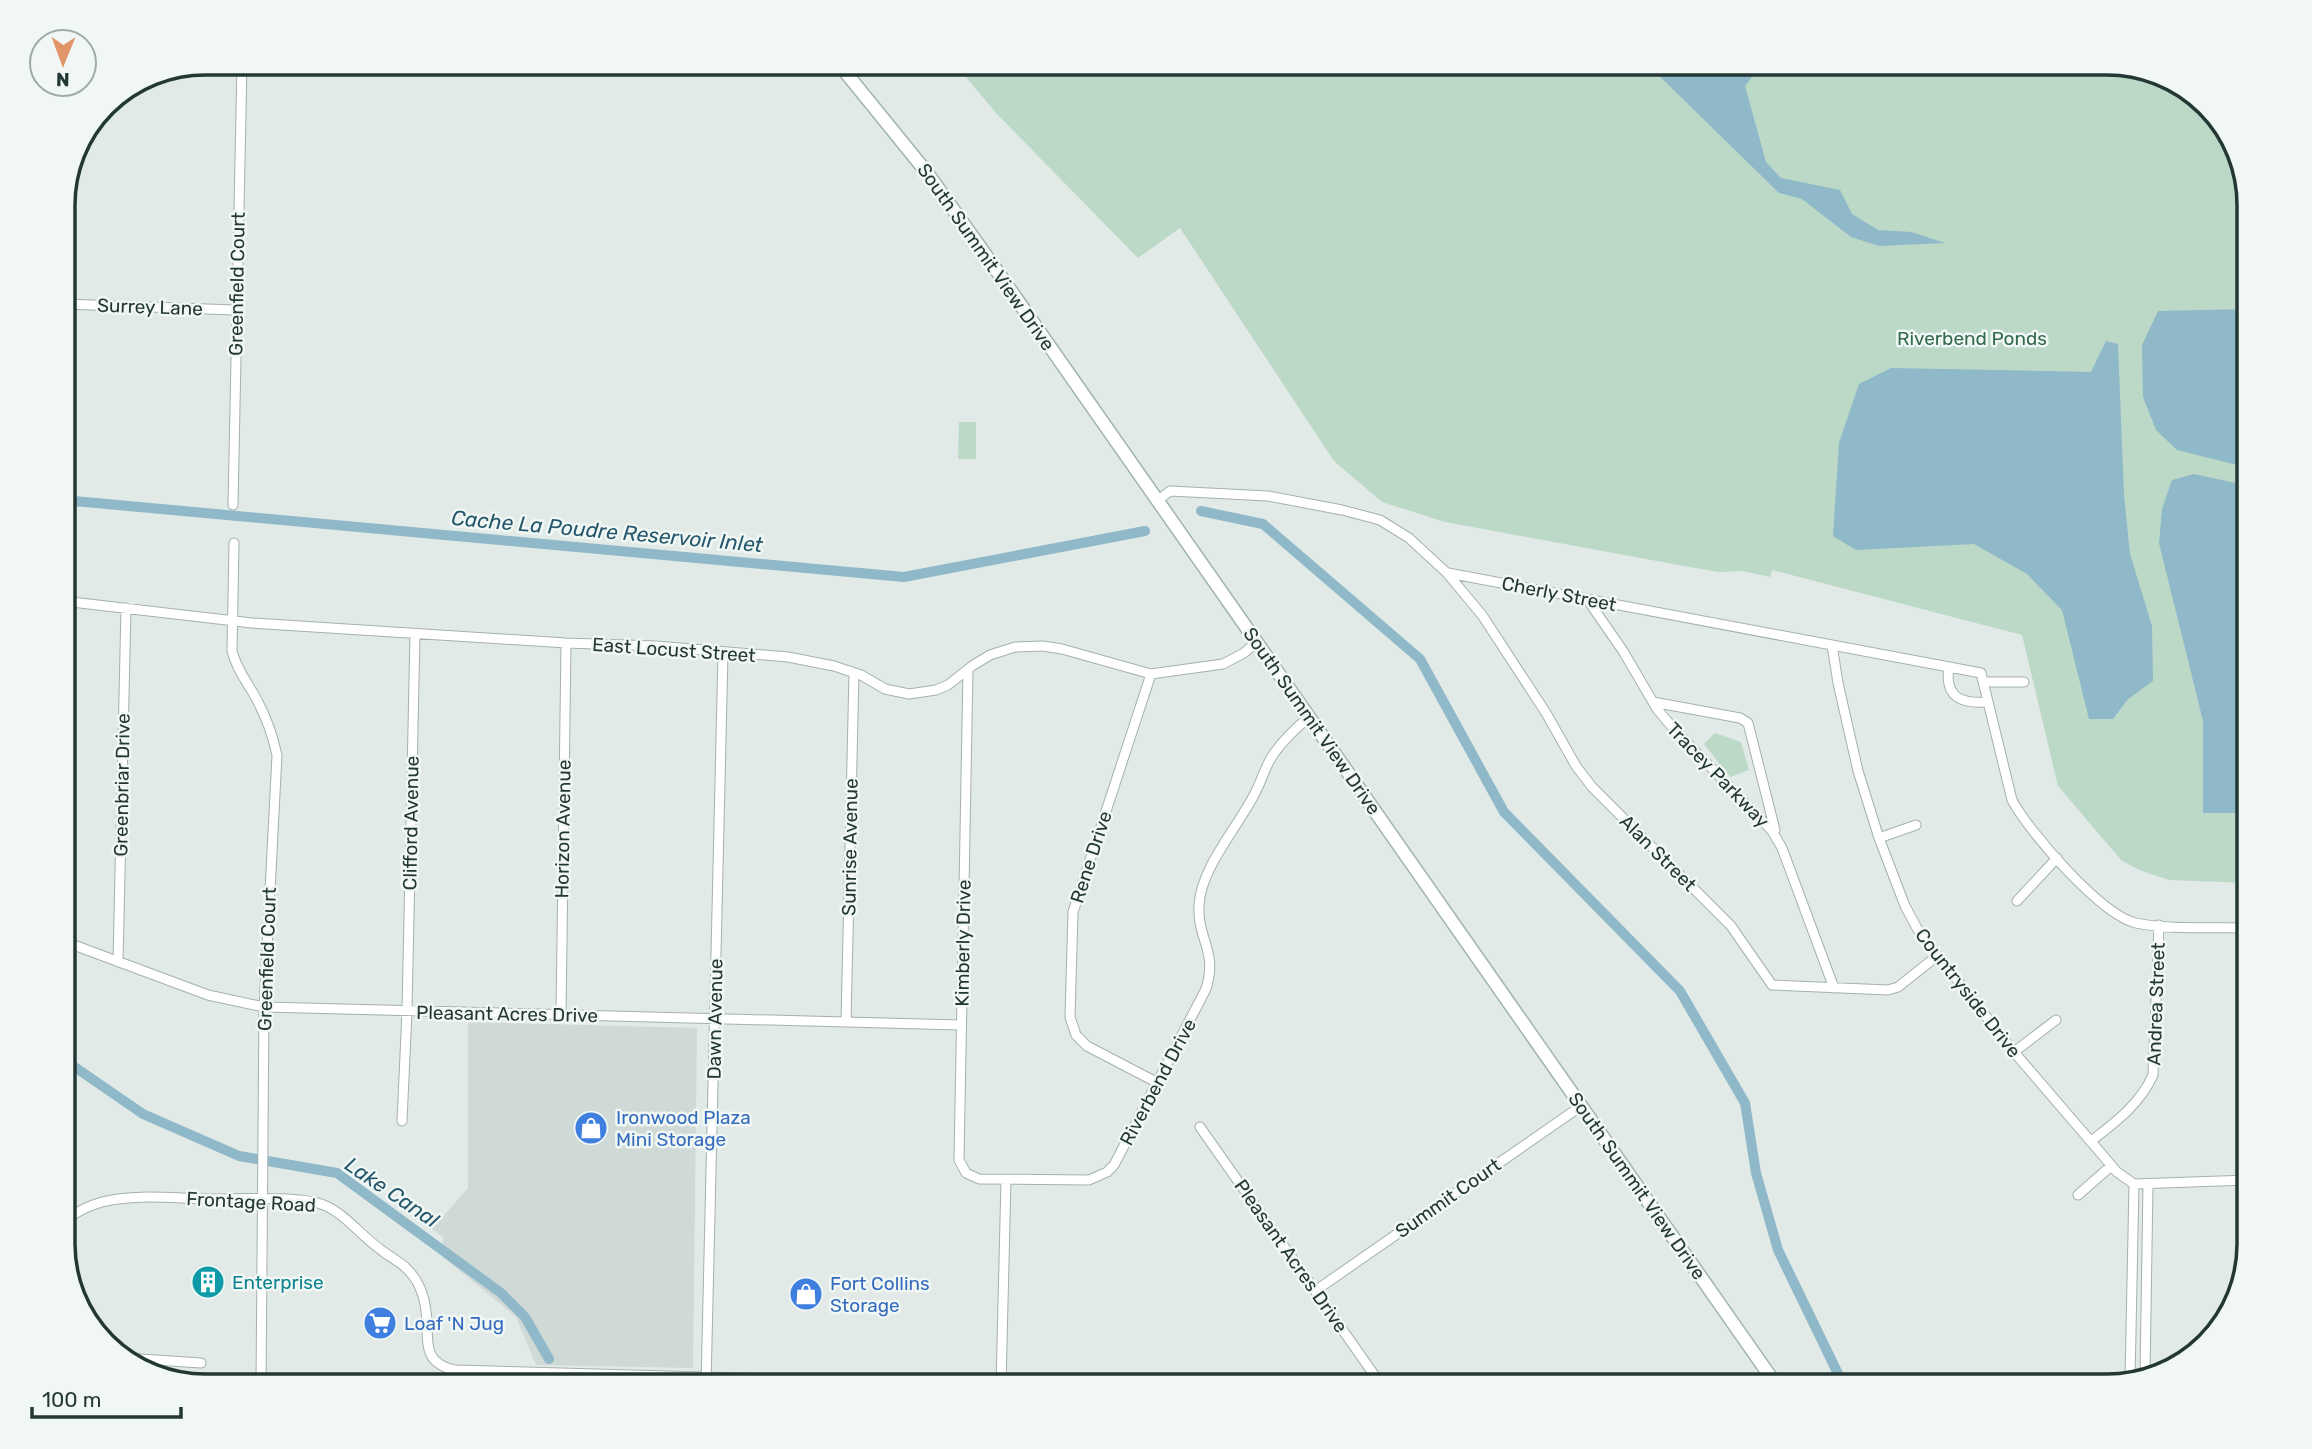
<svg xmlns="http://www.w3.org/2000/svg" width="2312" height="1449" font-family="Rubik,sans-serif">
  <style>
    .built { fill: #cfd9d6 }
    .green { fill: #bcd8c7 }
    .water { fill: #8fb8c8 }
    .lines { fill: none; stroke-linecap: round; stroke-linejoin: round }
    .canal { stroke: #8fb8c8; stroke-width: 10 }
    .street-casing { stroke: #a4b1ae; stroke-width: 11 }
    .secondary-casing { stroke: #a1b4b0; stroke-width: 15 }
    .street { stroke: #fff; stroke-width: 9 }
    .secondary { stroke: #fff; stroke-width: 12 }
    .labels { text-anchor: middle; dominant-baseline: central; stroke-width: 5; stroke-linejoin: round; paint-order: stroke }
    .street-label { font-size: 19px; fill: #233835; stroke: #f1f7f4 }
    .park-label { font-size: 19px; fill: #336a4f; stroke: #f1f7f4 }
    .shop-label { font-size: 19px; fill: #366cbe; stroke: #f1f7f4; text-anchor: start }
    .culture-label { font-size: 19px; fill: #0d838f; stroke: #f1f7f4; text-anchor: start }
    .water-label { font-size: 21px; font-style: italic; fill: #25576c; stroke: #f1f7f4 }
    .rim { fill: none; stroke: #233835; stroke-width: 3.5 }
  </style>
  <rect width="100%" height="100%" fill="#e1eae7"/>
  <path class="built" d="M468 1022 697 1028 693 1368 536 1365 516 1317 443 1257V1237L432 1229 468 1188Z"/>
  <path class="green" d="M954 63H2107L2178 82 2230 134 2249 196V883L2169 880 2142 871 2122 861 2058 786 2022 635 1772 570 1770 577 1742 571 1719 572 1684 566 1445 522 1382 502 1334 461 1180 228 1138 258 997 114Z
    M959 422H976V459H958Z
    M1715 733 1741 742 1749 770 1730 777 1704 744Z"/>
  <path class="water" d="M1646 63H1763L1745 86 1766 162 1781 178 1840 190 1852 214 1878 230 1911 232 1945 243 1879 246 1851 237 1802 199 1779 193Z
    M2249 309V468L2177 450 2156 430 2143 397 2142 345 2158 311Z
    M2106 341 2118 344 2124 495 2130 554 2152 626 2153 681 2128 699 2113 719H2089L2062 610 2027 574 1974 544 1856 550 1833 536 1839 443 1859 384 1891 368 2091 372Z
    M2194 474 2249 486V813H2203V721L2159 543 2162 509 2172 480Z"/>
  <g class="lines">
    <path class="canal" d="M63 500 904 577 1145 531
      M1201 511 1263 524 1420 659 1504 812 1680 991 1745 1103 1756 1173 1778 1250 1844 1386
      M63 1059 143 1114 239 1156 337 1173 501 1293 525 1317 549 1359"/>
    <defs>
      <path id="street" d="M63 304 236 310
        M1157 501 1170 491 1268 496 1342 510 1380 520 1409 538 1447 573 1482 615 1546 713 1576 766 1592 787 1731 926 1772 985 1888 990 1898 987 1937 956
        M233 505 242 63
        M234 543 232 651C237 671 249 684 258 702 267 719 273 737 277 755L264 1007 261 1386
        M1448 573 1981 673 2012 800C2029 832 2101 915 2136 923 2168 930 2215 927 2249 928
        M1587 599 1623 651 1657 709 1673 728 1772 831 1782 848 1834 988
        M63 601 252 623 566 643 656 646 788 657 834 666 861 675 885 689 909 694 936 690 948 685 972 666 990 655 1015 647 1043 646 1062 649 1151 674 1223 664 1244 653 1256 642
        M1832 645 1838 683 1858 771 1879 838 1905 906 1918 930 2014 1052 2117 1172 2134 1184 2249 1180
        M1949 667C1944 698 1962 704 1988 702
        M968 670 959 1160 966 1173 979 1179 1089 1180 1107 1172 1114 1165 1206 989C1218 950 1197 940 1199 905 1201 868 1237 828 1254 795 1262 781 1265 765 1275 752 1285 738 1296 728 1309 717
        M1151 674 1073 912 1070 1017 1076 1035 1087 1046 1158 1083
        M1983 682H2024
        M1653 702 1740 718 1748 723 1775 830
        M1879 838 1916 825
        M2017 901 2057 858
        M63 941 208 995 264 1007 961 1025
        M118 962 126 608
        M561 1015 566 643
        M846 1022 854 673
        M2014 1052 2056 1020
        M402 1121 407 1011 415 634
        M1200 1127 1382 1386
        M2091 1141C2116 1122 2140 1104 2153 1075L2159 925
        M2078 1195 2111 1166
        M63 1221C75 1213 87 1206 102 1202 138 1193 177 1199 214 1199 241 1199 297 1196 321 1204 344 1212 360 1235 380 1249 388 1256 399 1261 406 1268 418 1279 424 1294 426 1311 430 1338 419 1362 455 1370L1019 1386
        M1315 1291 1581 1106
        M125 1358 201 1363
        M2145 1376 2148 1184
        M2130 1380 2134 1184
        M1001 1385 1006 1180
        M706 1386 723 652"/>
      <path id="secondary" d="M838 63 928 174 997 271 1777 1386"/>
    </defs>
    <use href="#street" class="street-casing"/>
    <use href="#secondary" class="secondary-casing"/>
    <use href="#street" class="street"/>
    <use href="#secondary" class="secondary"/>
  </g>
  <defs>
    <symbol id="shop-disc" viewBox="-11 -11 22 22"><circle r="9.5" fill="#3f7fe0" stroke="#f1f7f4"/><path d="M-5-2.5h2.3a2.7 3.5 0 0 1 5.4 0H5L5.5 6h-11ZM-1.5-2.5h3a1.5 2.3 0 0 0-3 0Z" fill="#fff"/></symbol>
    <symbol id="building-disc" viewBox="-11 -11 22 22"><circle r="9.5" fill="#0f9aa8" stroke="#f1f7f4"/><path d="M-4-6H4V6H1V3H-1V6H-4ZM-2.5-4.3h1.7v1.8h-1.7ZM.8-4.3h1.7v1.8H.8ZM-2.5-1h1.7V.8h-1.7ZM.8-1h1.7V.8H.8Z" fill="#fff"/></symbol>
    <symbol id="supermarket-disc" viewBox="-11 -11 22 22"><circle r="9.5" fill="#3f7fe0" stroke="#f1f7f4"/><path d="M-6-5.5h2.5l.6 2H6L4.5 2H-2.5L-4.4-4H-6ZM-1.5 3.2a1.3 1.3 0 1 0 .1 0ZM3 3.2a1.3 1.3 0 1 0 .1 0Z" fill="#fff"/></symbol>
  </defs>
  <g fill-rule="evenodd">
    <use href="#shop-disc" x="572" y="1109" width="38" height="38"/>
    <use href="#building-disc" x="189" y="1263" width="38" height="38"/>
    <use href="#shop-disc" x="787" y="1275" width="38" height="38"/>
    <use href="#supermarket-disc" x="361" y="1304" width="38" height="38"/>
  </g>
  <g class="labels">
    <g class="street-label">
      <text transform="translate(986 257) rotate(55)">South Summit View Drive</text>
      <text transform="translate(237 284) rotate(-89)">Greenfield Court</text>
      <text transform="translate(150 307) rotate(2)">Surrey Lane</text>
      <text transform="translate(1559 594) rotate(11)">Cherly Street</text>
      <text transform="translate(674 650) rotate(4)">East Locust Street</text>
      <text transform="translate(1312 721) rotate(55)">South Summit View Drive</text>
      <text transform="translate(1718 775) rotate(46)">Tracey Parkway</text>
      <text transform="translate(122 785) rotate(-89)">Greenbriar Drive</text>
      <text transform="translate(411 823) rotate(-89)">Clifford Avenue</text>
      <text transform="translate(563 829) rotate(-89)">Horizon Avenue</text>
      <text transform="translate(850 847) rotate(-89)">Sunrise Avenue</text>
      <text transform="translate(1658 853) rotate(45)">Alan Street</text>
      <text transform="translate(1091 857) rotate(-72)">Rene Drive</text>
      <text transform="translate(963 943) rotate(-89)">Kimberly Drive</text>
      <text transform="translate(267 959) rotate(-88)">Greenfield Court</text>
      <text transform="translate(1968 993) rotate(52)">Countryside Drive</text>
      <text transform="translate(2156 1004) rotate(-88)">Andrea Street</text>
      <text transform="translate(507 1014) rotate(1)">Pleasant Acres Drive</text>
      <text transform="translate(715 1019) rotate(-89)">Dawn Avenue</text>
      <text transform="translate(1158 1082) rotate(-62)">Riverbend Drive</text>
      <text transform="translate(1637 1186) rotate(55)">South Summit View Drive</text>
      <text transform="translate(1448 1198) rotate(-35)">Summit Court</text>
      <text transform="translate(251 1202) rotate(3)">Frontage Road</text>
      <text transform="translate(1291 1256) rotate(55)">Pleasant Acres Drive</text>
    </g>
    <g class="park-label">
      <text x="1972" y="338">Riverbend Ponds</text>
    </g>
    <g class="shop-label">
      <text x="616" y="1117">Ironwood Plaza<tspan x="616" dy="22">Mini Storage</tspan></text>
      <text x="830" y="1283">Fort Collins<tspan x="830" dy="22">Storage</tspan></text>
      <text x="404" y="1323">Loaf 'N Jug</text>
    </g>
    <g class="culture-label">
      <text x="232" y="1282">Enterprise</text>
    </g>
    <g class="water-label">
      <text transform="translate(607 531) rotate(5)">Cache La Poudre Reservoir Inlet</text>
      <text transform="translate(392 1192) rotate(34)">Lake Canal</text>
    </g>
  </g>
  <path d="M0 0H2312V1449H0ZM205 75H2107A130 130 0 0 1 2237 205V1244A130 130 0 0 1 2107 1374H205A130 130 0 0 1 75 1244V205A130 130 0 0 1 205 75Z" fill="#f1f7f4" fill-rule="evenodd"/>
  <path class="rim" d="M205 75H2107A130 130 0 0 1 2237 205V1244A130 130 0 0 1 2107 1374H205A130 130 0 0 1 75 1244V205A130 130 0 0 1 205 75Z"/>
  <g transform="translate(63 63) rotate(181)"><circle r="33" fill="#f1f7f4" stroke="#9faba8" stroke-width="2"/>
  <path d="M0-5L12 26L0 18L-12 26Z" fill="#e19568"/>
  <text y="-10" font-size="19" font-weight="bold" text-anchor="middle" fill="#233835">N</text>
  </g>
  <path d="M32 1407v10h149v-10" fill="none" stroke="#233835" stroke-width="3.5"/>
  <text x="42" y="1407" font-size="21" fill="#233835" stroke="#f1f7f4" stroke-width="5" paint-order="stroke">100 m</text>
</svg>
